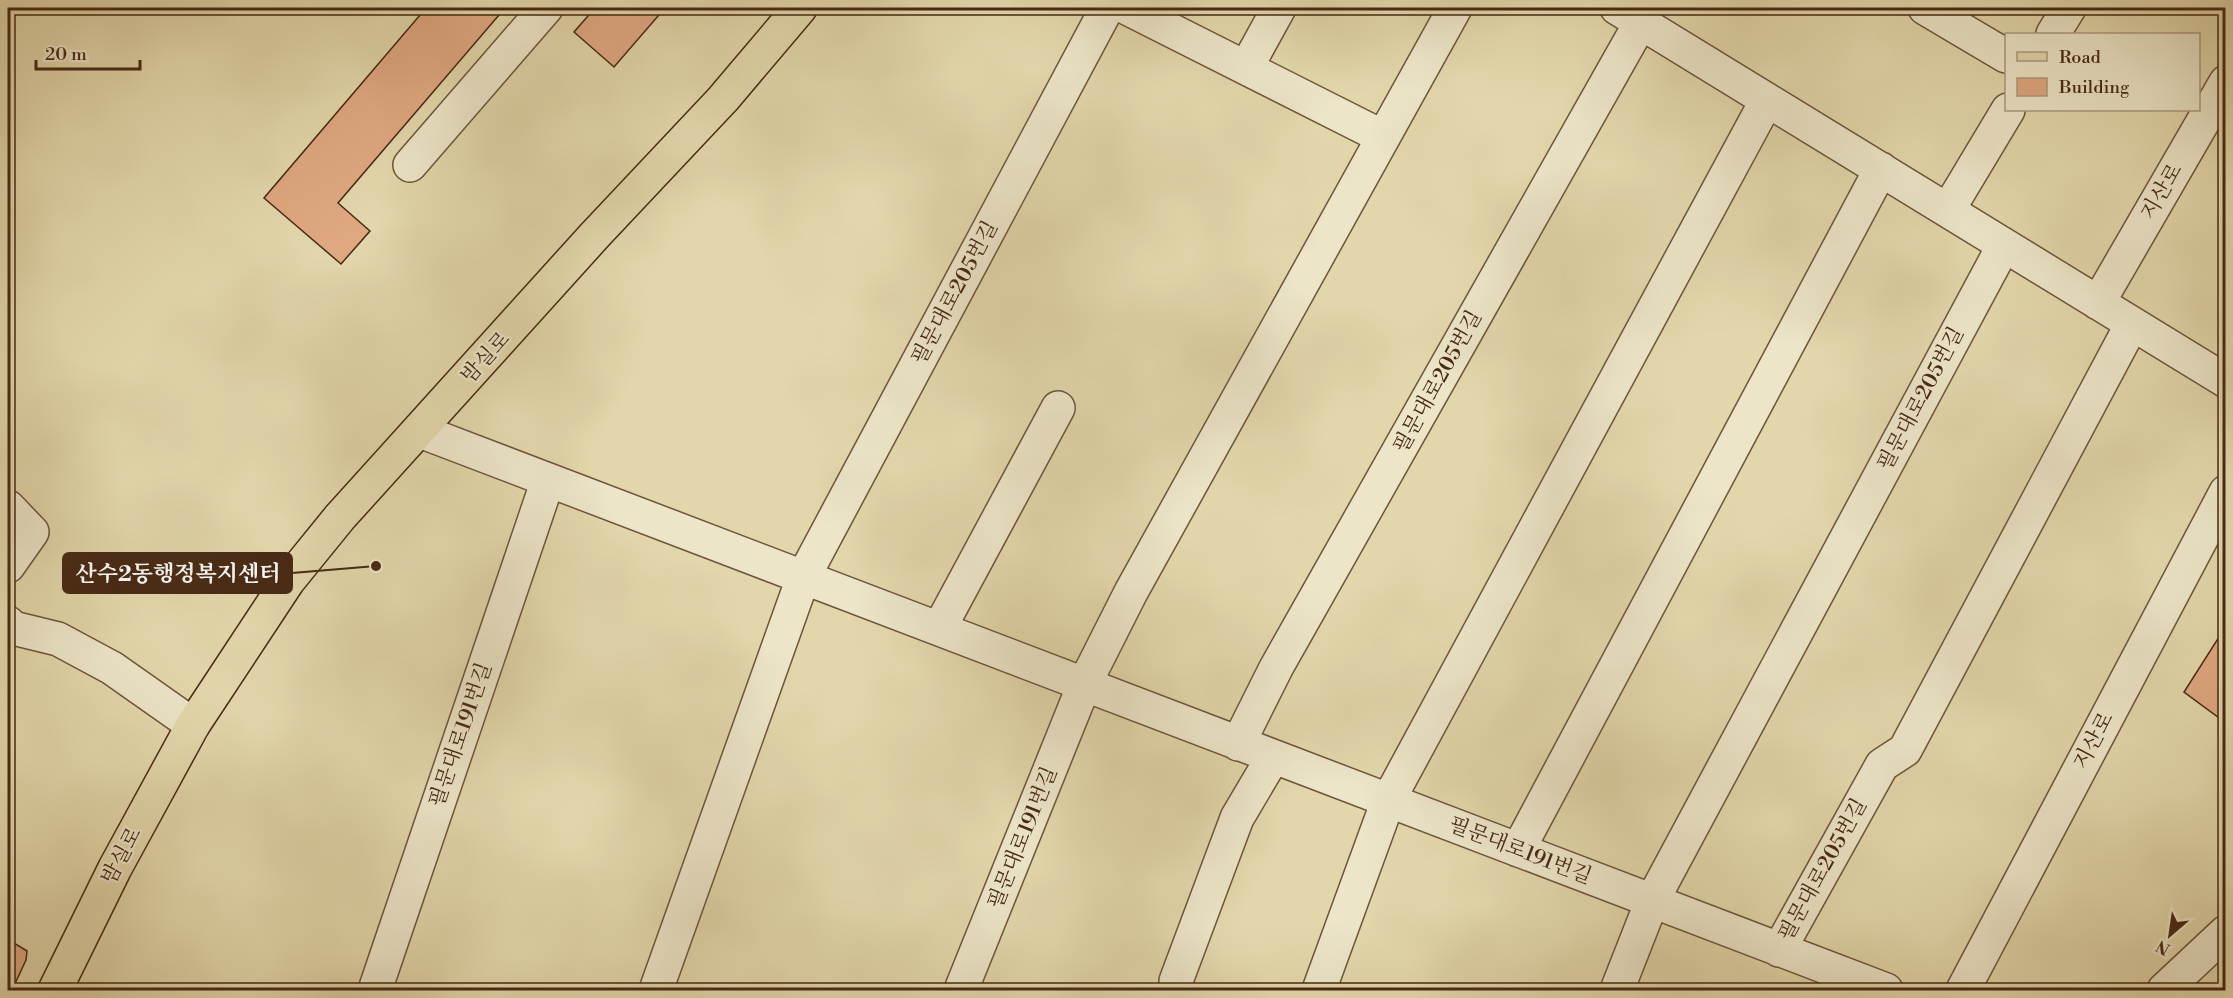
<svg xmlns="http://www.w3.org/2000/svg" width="2233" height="998" font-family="'Libre Bodoni','Noto Serif KR',serif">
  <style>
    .building { fill: #dfa881; stroke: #472914; stroke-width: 1.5 }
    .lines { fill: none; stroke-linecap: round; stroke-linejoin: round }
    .minor-casing { stroke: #6e543a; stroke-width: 36 }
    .major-casing { stroke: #472914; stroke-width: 36 }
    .minor { stroke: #ece5c8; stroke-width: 33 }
    .major { stroke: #e2d7ab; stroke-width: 33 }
    .labels { text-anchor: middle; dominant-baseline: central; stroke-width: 4.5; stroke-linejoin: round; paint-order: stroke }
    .street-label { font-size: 21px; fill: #472914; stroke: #ece5c8 }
    .leader { fill: none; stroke: #472914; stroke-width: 2 }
    .callout-dot { fill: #472914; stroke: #ece5c8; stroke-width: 2 }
    .callout { fill: #472914; stroke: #472914; stroke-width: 2 }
    .callout-label { font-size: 22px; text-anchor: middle; font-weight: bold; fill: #fff }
  </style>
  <rect width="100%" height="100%" fill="#e2d7ab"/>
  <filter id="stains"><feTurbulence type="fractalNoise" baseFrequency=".00333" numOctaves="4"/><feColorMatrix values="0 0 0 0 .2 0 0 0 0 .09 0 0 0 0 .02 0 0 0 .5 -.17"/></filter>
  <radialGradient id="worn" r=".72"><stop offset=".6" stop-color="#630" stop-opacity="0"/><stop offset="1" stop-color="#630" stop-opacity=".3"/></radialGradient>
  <path class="building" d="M426 8H505L338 203 370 231 341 264 264 198Z
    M595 8H665L614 67 574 32Z
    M2226 626V723L2184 692Z
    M8 943H14L27 951 26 960 12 990H8Z"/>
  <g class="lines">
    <defs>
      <path id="minor" d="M1127 8 1383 137
        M1617 8 2226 381
        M1925 8 2006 56
        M2053 34 2069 8
        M1246 68 1279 8
        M410 165 546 8
        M1948 210 2008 110
        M2098 303 2226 82
        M420 431 1886 990
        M8 507 32 532 8 566
        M8 623 13 628 58 639 112 668 193 725
        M939 629 1058 408
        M1238 744 1276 668 1641 22
        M1518 850 1881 169
        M1779 950 1882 765 1905 750 2132 324
        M1176 981 1237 818 1273 757
        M375 990 548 480
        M656 990 803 578 1107 8
        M961 990 1084 685 1131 592 1455 8
        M1319 990 1388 801 1767 100
        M1617 990 1652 901 2004 245
        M1963 990 2226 492
        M2164 990 2226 932"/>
      <path id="major" d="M55 990 115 868 193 725 288 581 340 517 594 236 723 99 800 8"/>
    </defs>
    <use href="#minor" class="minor-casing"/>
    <use href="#major" class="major-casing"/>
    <use href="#minor" class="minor"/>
    <use href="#major" class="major"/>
  </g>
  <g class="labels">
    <g class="street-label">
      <text transform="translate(2162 192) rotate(-60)">지산로</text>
      <text transform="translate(955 293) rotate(-62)">필문대로205번길</text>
      <text transform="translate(486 358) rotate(-48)">밤실로</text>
      <text transform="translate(1438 382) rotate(-61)">필문대로205번길</text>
      <text transform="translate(1921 399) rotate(-62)">필문대로205번길</text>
      <text transform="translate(461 735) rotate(-71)">필문대로191번길</text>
      <text transform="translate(2094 741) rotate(-62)">지산로</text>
      <text transform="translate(1023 838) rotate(-68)">필문대로191번길</text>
      <text transform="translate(1520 851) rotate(21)">필문대로191번길</text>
      <text transform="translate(122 856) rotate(-62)">밤실로</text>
      <text transform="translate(1823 870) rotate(-61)">필문대로205번길</text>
    </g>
  </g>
  <path class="leader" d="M376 566L292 573"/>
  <circle class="callout-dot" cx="376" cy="566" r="6"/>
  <rect class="callout" x="63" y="553" width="229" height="40" rx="6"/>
  <g class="callout-label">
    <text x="178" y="581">산수2동행정복지센터</text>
  </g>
  <rect width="2233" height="998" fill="none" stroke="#e2d7ab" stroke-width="30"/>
  <rect x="9" y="9" width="2215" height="980" fill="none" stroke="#472914" stroke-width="3"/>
  <rect x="15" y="15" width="2203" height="968" fill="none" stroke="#472914" stroke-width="1.5"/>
  <rect x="2005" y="33" width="195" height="78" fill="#ece5c8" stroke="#aa9a80" stroke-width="1.5"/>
  <rect x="2017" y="52" width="30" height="9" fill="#e2d7ab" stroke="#aa9a80" stroke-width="1.5"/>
  <text x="2059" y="63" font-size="18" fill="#472914">Road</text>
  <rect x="2017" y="78" width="30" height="18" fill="#dfa881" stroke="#aa9a80" stroke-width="1.5"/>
  <text x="2059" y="93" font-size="18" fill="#472914">Building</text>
  <g transform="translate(2170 935) rotate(209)" stroke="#ece5c8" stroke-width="4.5" paint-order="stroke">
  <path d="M0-4.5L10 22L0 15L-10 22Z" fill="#472914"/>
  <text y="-9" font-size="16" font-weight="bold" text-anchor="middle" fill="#472914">N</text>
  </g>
  <path d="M36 60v9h104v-9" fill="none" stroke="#472914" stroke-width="3"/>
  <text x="45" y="60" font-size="18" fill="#472914" stroke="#ece5c8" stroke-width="4.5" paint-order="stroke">20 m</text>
  <rect width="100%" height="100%" filter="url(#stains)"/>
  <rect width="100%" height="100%" fill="url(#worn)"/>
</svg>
